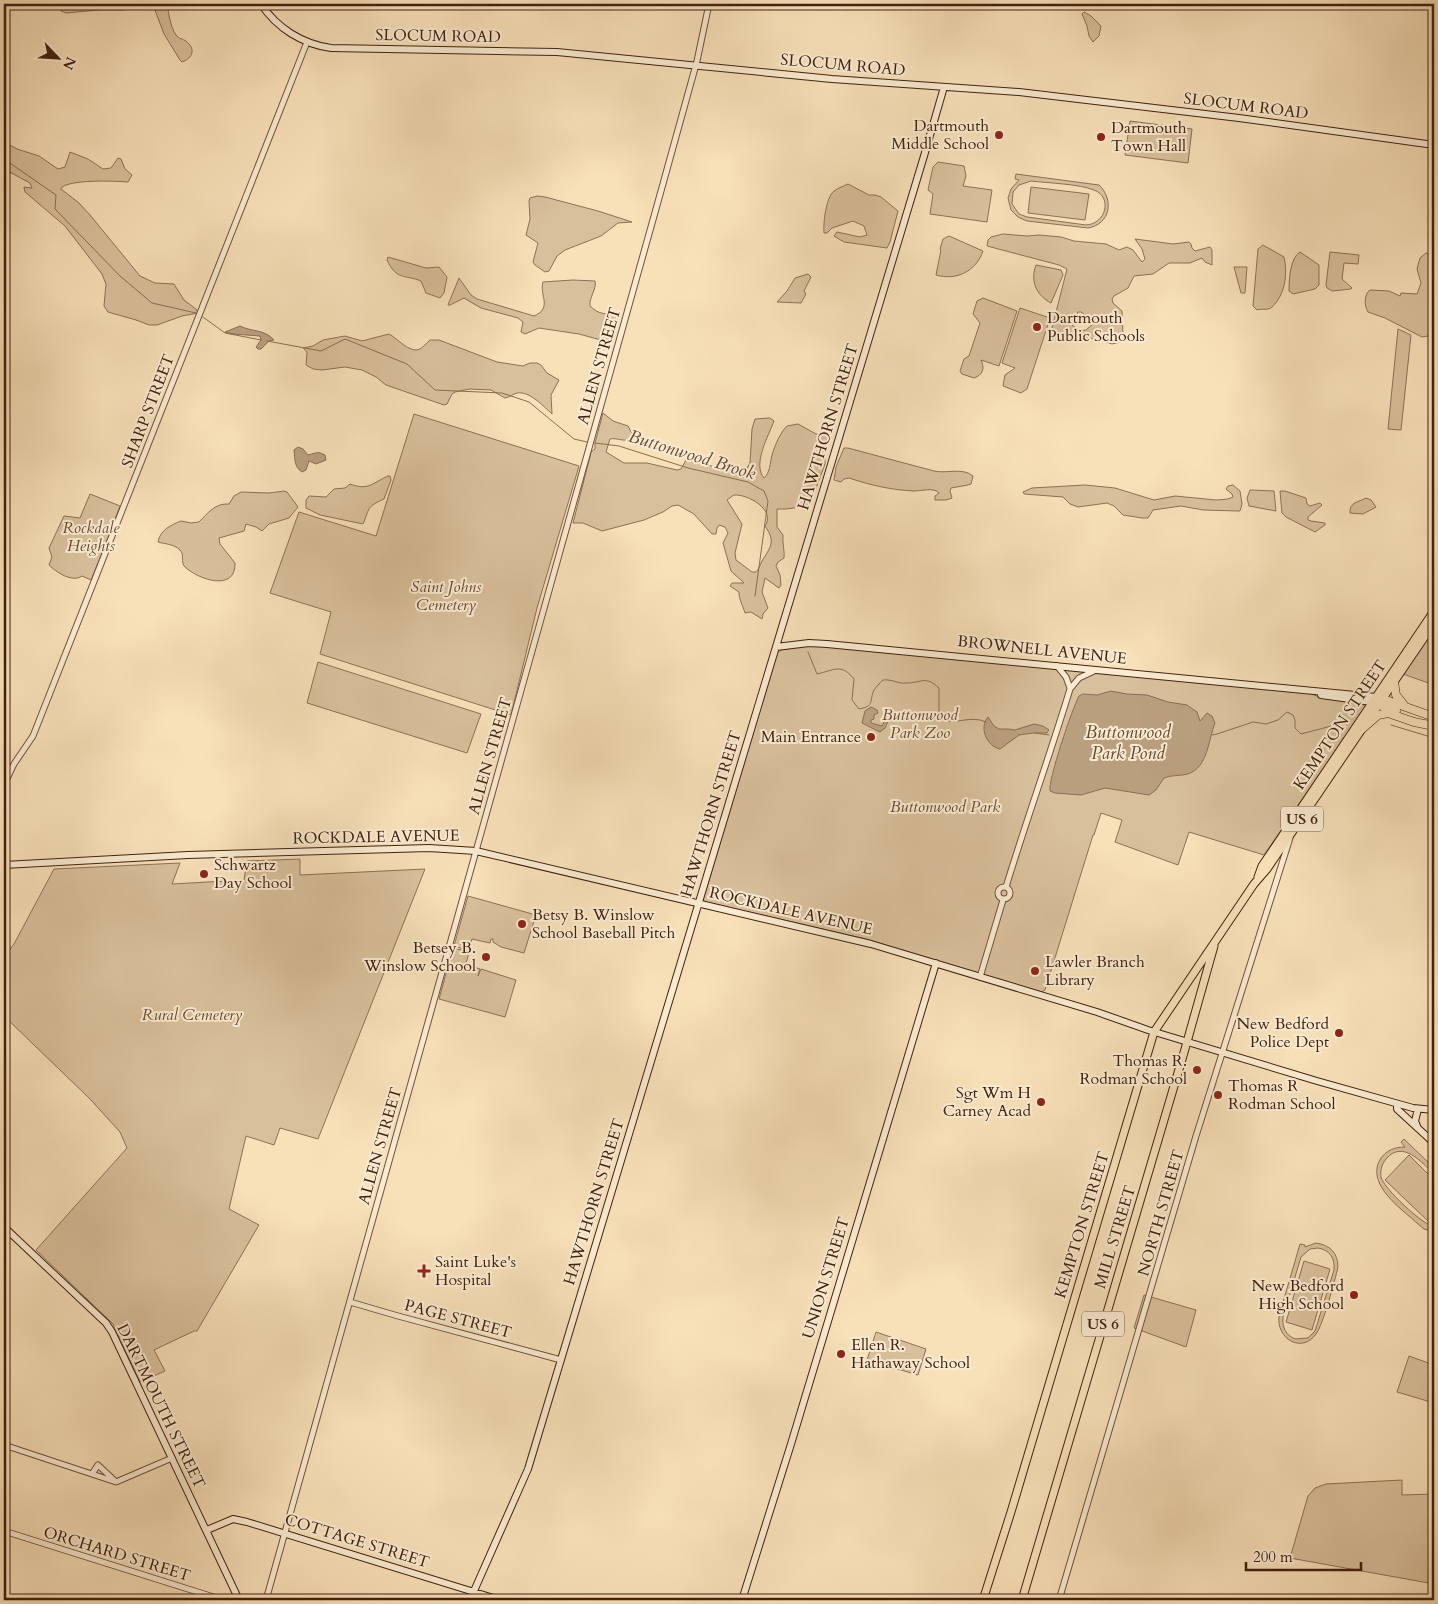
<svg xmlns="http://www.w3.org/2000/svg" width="1438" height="1604" font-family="Cardo,serif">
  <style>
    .green { fill: #d9c09c; stroke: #8e7056; fill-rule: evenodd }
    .water { fill: #ba9f7f; stroke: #8a6d52 }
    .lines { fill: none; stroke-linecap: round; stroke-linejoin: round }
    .stream { stroke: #8a6d52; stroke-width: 1 }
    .tertiary-casing { stroke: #70513a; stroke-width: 7 }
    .secondary-casing { stroke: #42210f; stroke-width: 8 }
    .primary-casing { stroke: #42210f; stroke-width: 9 }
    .motorway-casing { stroke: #42210f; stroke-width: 9 }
    .tertiary { stroke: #faebd2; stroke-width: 5 }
    .secondary { stroke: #faebd2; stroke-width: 6 }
    .primary { stroke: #f8e0b9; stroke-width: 7 }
    .motorway { stroke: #f8e0b9; stroke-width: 8 }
    .poi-dot { fill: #8f2418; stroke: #faebd2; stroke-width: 2 }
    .labels { text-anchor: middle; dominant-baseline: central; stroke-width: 4; stroke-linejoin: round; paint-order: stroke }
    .shield { fill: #faebd2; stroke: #795e4a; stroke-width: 1 }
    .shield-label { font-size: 15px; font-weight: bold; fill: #42210f }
    .street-label { font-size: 16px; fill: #42210f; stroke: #faebd2 }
    .poi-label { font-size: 16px; fill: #42210f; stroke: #faebd2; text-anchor: start }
    .park-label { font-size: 16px; font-style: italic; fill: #684932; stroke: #faebd2 }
    .water-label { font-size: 18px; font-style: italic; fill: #664731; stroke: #faebd2 }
  </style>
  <rect width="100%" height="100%" fill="#f8e0b9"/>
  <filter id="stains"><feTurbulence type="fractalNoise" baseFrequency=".004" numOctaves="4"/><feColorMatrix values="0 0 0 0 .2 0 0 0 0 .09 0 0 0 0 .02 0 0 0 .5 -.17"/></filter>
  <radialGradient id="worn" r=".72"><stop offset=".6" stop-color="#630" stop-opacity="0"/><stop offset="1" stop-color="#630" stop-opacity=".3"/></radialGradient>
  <path class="green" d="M65 4H167C169 14 170 26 176 35 179 39 183 39 186 41 196 49 193 58 182 62L180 60 164 34 155 10 152 6 123 10H99L66 13 61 11Z
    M1084 12 1091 16 1101 26 1099 36 1093 42 1089 36 1087 26 1082 14Z
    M1130 121 1192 129 1188 163 1125 155Z
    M4 142 17 149 39 156 58 169 65 167 70 152 88 159 103 169 111 168 118 158 121 159 125 169 132 175 128 182C115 181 70 179 61 188V189L79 203 90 215 140 276 155 283 174 284 184 300 196 309 198 313 182 316 157 325H149L136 320 108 312 104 306 106 284 102 274 65 226 25 192 24 187 32 188 30 183 4 169Z
    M938 162 964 166 966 176 963 186 992 190 987 222 930 214 933 194 928 190 933 167Z
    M1016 174 1099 185C1114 199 1111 224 1088 228L1027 221 1018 217 1011 210 1008 198 1011 189 1019 180 1015 179ZM1031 181C1047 183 1080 184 1094 190 1113 197 1106 224 1086 225L1027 217 1019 214 1012 204 1013 192 1019 185Z
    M848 184 869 195H875L881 197 898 211 890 242 887 248 844 242 834 236 837 232 860 237 867 235 864 226 853 221 832 228 827 233H824C823 224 826 197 834 191 838 188 844 186 848 184Z
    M1031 187 1089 194 1085 220 1028 213Z
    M537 196 545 197 598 211 632 222 618 223 601 236 565 250 557 256 549 271 545 272 535 265 533 262 538 243 526 235 530 219 529 201 530 198Z
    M1003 234 1027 236 1039 235 1061 237 1074 241 1106 244 1119 250 1127 247 1133 250 1142 262 1145 259 1142 249 1135 239 1173 244 1189 242 1191 244 1192 248 1195 251 1210 247 1212 250V265L1205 262 1202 258 1190 263H1169L1153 274 1134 276 1128 288 1114 296 1112 299 1113 303 1122 311 1123 334 1120 342 1112 344 1098 339 1075 337 1051 338 1048 337 1051 332 1067 269 1059 265 987 246 988 240 991 237ZM1078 312H1081L1092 320 1093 324 1086 330 1080 331 1072 325Z
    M949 236 983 251C976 271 957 281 936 275L941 250 940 249 943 239Z
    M1263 245 1284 257C1288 274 1285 295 1272 307 1268 311 1262 308 1257 310L1253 306 1258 249Z
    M1300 252 1319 265V285L1315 289 1293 294 1289 291C1289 280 1290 258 1300 252Z
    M1330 252 1359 255 1358 264 1344 263 1342 279 1352 288 1351 289 1332 291 1327 288 1326 285Z
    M1426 253 1434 255V326L1432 328 1428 336 1422 337 1385 318 1368 312C1364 306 1364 294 1370 290L1389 291 1400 296 1401 293 1417 294 1421 283 1417 269 1420 258Z
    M388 257 426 268 439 267 447 277 444 293 440 298 426 293 421 281C404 274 397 281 387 260Z
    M1036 265 1061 270 1063 275 1051 303C1036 295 1030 281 1036 265Z
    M1234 267H1247L1245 293H1241Z
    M808 274 811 277 804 291 806 294 801 303 777 302 787 291 795 278Z
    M459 278 471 295 477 299 534 316C553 308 539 295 543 282L573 280 595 281C597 289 589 297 590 306 599 315 607 315 619 312L613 341 608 342 579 334 539 328 525 334 521 332 523 322 518 318 481 308 464 298 450 305H448Z
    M983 298 1017 311 999 366 981 360C985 368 983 375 974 378L962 374 960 371 964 359 969 356 980 323 973 314 977 301Z
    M1020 308 1050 318 1027 389 1021 393 1003 386 1005 375 1015 368 1002 363Z
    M1398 329 1411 335 1401 430 1388 429Z
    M389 334C397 338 410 354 420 349 423 347 427 343 430 340H439L497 362 523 366 530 363H537L541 365 547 373 559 380 551 395 552 414C543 406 530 391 517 393 513 394 510 397 505 398L491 390 470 389 455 392 452 394 447 404 444 405 386 385 376 377 362 370 345 367 322 370 313 369 306 365 307 352 303 348 313 346 323 340 345 336 362 341Z
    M603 413 613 421 628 426 633 435C629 445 618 437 610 439L606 452 624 463H647L677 470 681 469 686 460 692 459 697 456 707 459 708 464C716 470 738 474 747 468L750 463 752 429 755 419 770 418 774 421C769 435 752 464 764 478 770 473 770 463 772 455 775 445 780 433 787 426L798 424 816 434 830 436 825 454V464L819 480 814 494 810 496 808 506 786 509H777V527L783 535C782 543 785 551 784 558L778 562 776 566 780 575 781 585 779 588 765 578 762 592 768 608 763 614 762 619 751 612 745 613C743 606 739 600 739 592L730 586 732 583H744L731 571 723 543 728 533 725 527 719 525 717 528 716 534H712L694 514 678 505 672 506 663 512 644 520 602 531 583 523H573L590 457 591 452 595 449V443ZM734 495C748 494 776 510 765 526 776 542 771 546 762 561 760 565 759 569 756 572H752L736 560 735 553 742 524 727 500Z
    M414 414 579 466 537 608 511 715 320 654 331 612 270 593 299 512 376 536Z
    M844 448H848L934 471C947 474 962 467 973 476L971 484 968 485 951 488 950 491 952 498 946 500H935V496L939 493C934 487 922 491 914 491 891 490 870 485 849 478L844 479 841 482 834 480 836 467Z
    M388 476H390L391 480 384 499C366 507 370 508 363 524L320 515 306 508V500L309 496 326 497 334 489 345 488 350 484C369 491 372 483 388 476Z
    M1085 485 1115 488 1154 500 1175 496 1216 500 1228 499 1233 497 1232 494 1226 489 1228 486 1233 485 1240 491 1242 504 1240 511H1238L1203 510 1181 506 1153 510 1148 518H1142L1123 515 1114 506 1107 503 1078 507 1070 504 1063 497 1024 494 1023 492 1032 488Z
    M1250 490 1274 491 1276 511 1249 506 1247 498Z
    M284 491 287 492 298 507 289 518 269 524 262 531 256 527 246 524 244 531 219 538 220 544 235 563C236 592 199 580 185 567 180 562 185 555 180 550 174 544 165 544 158 542 160 530 171 525 181 521L191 523 199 522C208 513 215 503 229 504L234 496 241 492 269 493Z
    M1280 491H1285L1306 498 1307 504 1310 506 1320 503 1322 505 1308 517V520L1311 521 1325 523V525L1315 532 1286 517 1282 513Z
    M90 494 120 506 115 519 116 522 114 523 91 580 82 576C72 583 56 572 49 565L52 557 49 548 64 516 80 518Z
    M1366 498 1371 500 1376 507 1363 514 1350 513C1349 502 1359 502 1366 498Z
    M1434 629V685L1403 674Z
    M821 645 1308 693 1323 698 1363 704 1365 707 1264 855 1189 832 1178 865 1115 842 1122 820 1101 813 1094 835H1093L1045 990 1042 992 866 939 706 902 703 900 777 653 781 650 806 646Z
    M318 662 481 714 467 753 307 703Z
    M300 859V875L425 869 318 1139 280 1128 274 1145 246 1136 229 1209 259 1225 197 1331H194L154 1350 165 1371 140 1382 113 1324 36 1250 127 1148 120 1132 90 1099 4 1016V957L14 944 54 869 180 863 172 884 244 880 247 861Z
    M468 896 536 915 524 953 501 947 493 942V939H491L490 943 472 939 469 951 454 946Z
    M453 948 469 952 466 964 480 969 478 976 481 969 516 980 505 1017 439 999Z
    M1404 1139 1434 1168V1174C1422 1163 1403 1139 1386 1159 1382 1164 1380 1170 1381 1177 1384 1189 1422 1224 1434 1227V1232L1424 1229 1418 1224C1402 1209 1364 1184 1381 1158 1387 1150 1395 1147 1405 1147L1401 1142Z
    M1409 1155 1434 1180V1219L1430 1223 1385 1180Z
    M1316 1243C1330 1245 1338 1253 1338 1267 1335 1280 1323 1325 1316 1334 1302 1354 1276 1339 1279 1316L1300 1244 1305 1245V1247ZM1318 1248C1330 1250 1335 1258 1334 1270L1315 1331 1308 1338 1295 1339C1286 1335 1282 1328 1283 1317L1301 1257 1310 1249Z
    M1304 1261 1330 1269 1312 1330 1286 1322Z
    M1144 1295 1196 1310 1186 1347 1134 1328Z
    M876 1332 926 1349 918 1375 867 1360Z
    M1409 1356 1434 1365V1403L1397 1392Z
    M1402 1480V1495L1434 1494V1584L1290 1558 1308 1496 1315 1488 1326 1484Z"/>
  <path class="water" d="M240 326C252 332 264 329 274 340L269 341 261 349H258L256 347 261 340 260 336 233 334 225 332Z
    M298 447 303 449 308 455C316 453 318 451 325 455L326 460 316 464 309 461 306 470 302 472C294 467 295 459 294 450Z
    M1111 691 1127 694 1147 695 1168 702 1187 705 1197 712 1200 721 1207 713 1212 716 1215 723C1208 741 1208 767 1188 774 1180 776 1171 775 1164 778L1156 790 1149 795 1105 788 1081 795 1055 793 1050 791C1048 780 1072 709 1079 696L1083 694 1097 695Z
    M871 707 877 710 878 713 874 715V719L871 720V723L882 726 884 722 882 719 888 717 889 719 885 728 880 732 862 723 865 711Z
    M988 717 994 726 999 729H1009L1015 730 1034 724 1043 726 1049 730 1047 733H1033L1019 735 1000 749C986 746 979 727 988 717Z"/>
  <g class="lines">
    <path class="stream" d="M4 159 56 195 55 209 120 276 152 303 196 313
      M203 317 225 333 261 340
      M267 341 321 351 345 339 407 364 435 390 502 393 529 402 574 439 587 442
      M595 443 619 446 688 468 748 482 764 491 768 501 755 596
      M808 652 817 674C835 670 841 663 854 679L852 700 859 709C875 706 869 701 874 690 876 687 880 683 883 680 892 679 898 684 906 683 922 683 925 675 939 688V718C954 727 970 714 986 722
      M1391 725 1434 738
      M1035 733 1049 735
      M1212 735 1217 734 1253 722 1266 724 1278 720 1287 712 1293 715 1295 720V728L1301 734 1339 724"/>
    <defs>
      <path id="tertiary" d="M1057 666 1066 677 1070 688
        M4 785 14 764 33 736 307 42
        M998 893a6 6 0 1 1 12 0a6 6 0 1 1-12 0Z
        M1006 887C1026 821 1050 755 1070 689L1079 678 1094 671
        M980 977 1003 900
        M350 1302 398 1316 561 1360
        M4 1445 116 1482 172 1458
        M92 1474 98 1465 114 1480
        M4 1531 223 1600
        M266 1600 656 209 697 61 709 4
        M1059 1600 1196 1136 1290 838"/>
      <path id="secondary" d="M261 4C277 28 302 44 331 48L557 52 832 79 1019 92 1239 118 1434 145
        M776 647 809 643 827 644 1376 697
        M1321 695 1372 702
        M4 865 188 855 429 848 476 851 871 944 1097 1012 1148 1030 1317 1081 1413 1108 1434 1110
        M1397 1104V1109L1434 1143
        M1417 1126 1415 1121 1418 1109
        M4 1227 106 1323 112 1332 239 1600
        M207 1530 233 1519 247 1522 500 1600
        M470 1600 528 1469 924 156 944 87
        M742 1600 791 1444 936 963"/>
      <path id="primary" d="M1258 877 1262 866 1279 841 1434 611
        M983 1600 1011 1512 1154 1032 1254 884 1267 869 1434 623
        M1022 1600 1185 1049 1214 946"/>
      <path id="motorway" d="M1394 682 1396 695 1404 705
        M1383 699 1434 717
        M1379 705 1396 711
        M1362 729 1378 715 1388 713 1414 722 1434 726"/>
    </defs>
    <use href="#tertiary" class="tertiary-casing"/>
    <use href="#secondary" class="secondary-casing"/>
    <use href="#primary" class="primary-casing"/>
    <use href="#motorway" class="motorway-casing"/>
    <use href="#tertiary" class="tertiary"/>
    <use href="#secondary" class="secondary"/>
    <use href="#primary" class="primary"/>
    <use href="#motorway" class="motorway"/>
  </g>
  <g class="poi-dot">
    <circle cx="999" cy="135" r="5"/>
    <circle cx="1101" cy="137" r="5"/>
    <circle cx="1037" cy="327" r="5"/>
    <circle cx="871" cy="737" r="5"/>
    <circle cx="204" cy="874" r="5"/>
    <circle cx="522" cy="924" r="5"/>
    <circle cx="486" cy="957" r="5"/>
    <circle cx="1035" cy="971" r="5"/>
    <circle cx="1339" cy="1033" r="5"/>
    <circle cx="1197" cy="1070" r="5"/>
    <circle cx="1218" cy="1095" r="5"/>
    <circle cx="1041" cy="1102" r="5"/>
    <path d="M421.5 1263.5h5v5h5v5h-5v5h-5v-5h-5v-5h5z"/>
    <circle cx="1354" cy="1295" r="5"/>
    <circle cx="841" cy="1354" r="5"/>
  </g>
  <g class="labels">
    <g class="shield">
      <rect x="1281" y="806.5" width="42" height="25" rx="4"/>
      <rect x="1082" y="1311.5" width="42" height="25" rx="4"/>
    </g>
    <g class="shield-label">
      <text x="1302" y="819">US 6</text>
      <text x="1103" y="1324">US 6</text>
    </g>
    <g class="street-label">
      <text transform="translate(438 36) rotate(1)">SLOCUM ROAD</text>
      <text transform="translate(843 65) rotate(5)">SLOCUM ROAD</text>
      <text transform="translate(1246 106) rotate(7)">SLOCUM ROAD</text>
      <text transform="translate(599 366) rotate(-74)">ALLEN STREET</text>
      <text transform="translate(148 411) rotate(-69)">SHARP STREET</text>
      <text transform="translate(828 427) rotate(-73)">HAWTHORN STREET</text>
      <text transform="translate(1042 650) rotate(6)">BROWNELL AVENUE</text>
      <text transform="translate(1340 725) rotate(-56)">KEMPTON STREET</text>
      <text transform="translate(490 756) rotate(-74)">ALLEN STREET</text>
      <text transform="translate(711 814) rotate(-73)">HAWTHORN STREET</text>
      <text transform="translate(376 837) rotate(-1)">ROCKDALE AVENUE</text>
      <text transform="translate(791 911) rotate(13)">ROCKDALE AVENUE</text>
      <text transform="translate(380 1146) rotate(-74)">ALLEN STREET</text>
      <text transform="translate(594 1202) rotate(-73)">HAWTHORN STREET</text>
      <text transform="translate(1161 1213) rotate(-74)">NORTH STREET</text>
      <text transform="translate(1082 1225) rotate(-73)">KEMPTON STREET</text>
      <text transform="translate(1115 1237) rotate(-73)">MILL STREET</text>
      <text transform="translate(826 1278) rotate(-73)">UNION STREET</text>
      <text transform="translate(458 1319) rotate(15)">PAGE STREET</text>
      <text transform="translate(161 1406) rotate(64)">DARTMOUTH STREET</text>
      <text transform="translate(357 1541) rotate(17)">COTTAGE STREET</text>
      <text transform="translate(117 1554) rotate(17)">ORCHARD STREET</text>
    </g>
    <g class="poi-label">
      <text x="989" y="126" text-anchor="end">Dartmouth<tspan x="989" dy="18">Middle School</tspan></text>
      <text x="1111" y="128">Dartmouth<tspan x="1111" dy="18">Town Hall</tspan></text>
      <text x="1047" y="318">Dartmouth<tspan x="1047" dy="18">Public Schools</tspan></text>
      <text x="861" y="737" text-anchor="end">Main Entrance</text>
      <text x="214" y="865">Schwartz<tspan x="214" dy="18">Day School</tspan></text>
      <text x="532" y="915">Betsy B. Winslow<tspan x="532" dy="18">School Baseball Pitch</tspan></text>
      <text x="476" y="948" text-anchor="end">Betsey B.<tspan x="476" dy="18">Winslow School</tspan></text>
      <text x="1045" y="962">Lawler Branch<tspan x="1045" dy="18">Library</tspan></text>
      <text x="1329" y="1024" text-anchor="end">New Bedford<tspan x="1329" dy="18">Police Dept</tspan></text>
      <text x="1187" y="1061" text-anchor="end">Thomas R.<tspan x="1187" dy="18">Rodman School</tspan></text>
      <text x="1228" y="1086">Thomas R<tspan x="1228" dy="18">Rodman School</tspan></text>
      <text x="1031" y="1093" text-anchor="end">Sgt Wm H<tspan x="1031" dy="18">Carney Acad</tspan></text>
      <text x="435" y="1262">Saint Luke's<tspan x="435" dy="18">Hospital</tspan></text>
      <text x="1344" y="1286" text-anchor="end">New Bedford<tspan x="1344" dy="18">High School</tspan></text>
      <text x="851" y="1345">Ellen R.<tspan x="851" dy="18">Hathaway School</tspan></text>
    </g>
    <g class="park-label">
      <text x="91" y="528">Rockdale<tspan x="91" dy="18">Heights</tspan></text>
      <text x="446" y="587">Saint Johns<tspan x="446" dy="18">Cemetery</tspan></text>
      <text x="920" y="715">Buttonwood<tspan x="920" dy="18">Park Zoo</tspan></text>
      <text x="945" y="807">Buttonwood Park</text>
      <text x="192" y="1015">Rural Cemetery</text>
    </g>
    <g class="water-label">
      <text transform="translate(692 455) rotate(17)">Buttonwood Brook</text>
      <text x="1128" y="732">Buttonwood<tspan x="1128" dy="21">Park Pond</tspan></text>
    </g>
  </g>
  <rect width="1438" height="1604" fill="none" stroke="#f8e0b9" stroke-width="20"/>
  <rect x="5" y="5" width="1428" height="1594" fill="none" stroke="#42210f" stroke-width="2.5"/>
  <rect x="10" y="10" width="1418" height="1584" fill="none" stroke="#42210f"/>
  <g transform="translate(58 58) rotate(115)" stroke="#faebd2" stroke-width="4" paint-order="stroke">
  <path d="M0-4L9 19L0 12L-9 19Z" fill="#42210f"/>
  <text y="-8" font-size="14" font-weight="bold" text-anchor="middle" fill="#42210f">N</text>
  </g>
  <path d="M1246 1562v8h115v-8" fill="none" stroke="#42210f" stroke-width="2.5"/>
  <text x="1253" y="1562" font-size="15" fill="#42210f" stroke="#faebd2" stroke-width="4" paint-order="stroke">200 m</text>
  <rect width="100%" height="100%" filter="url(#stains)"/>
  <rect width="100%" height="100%" fill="url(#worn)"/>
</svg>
